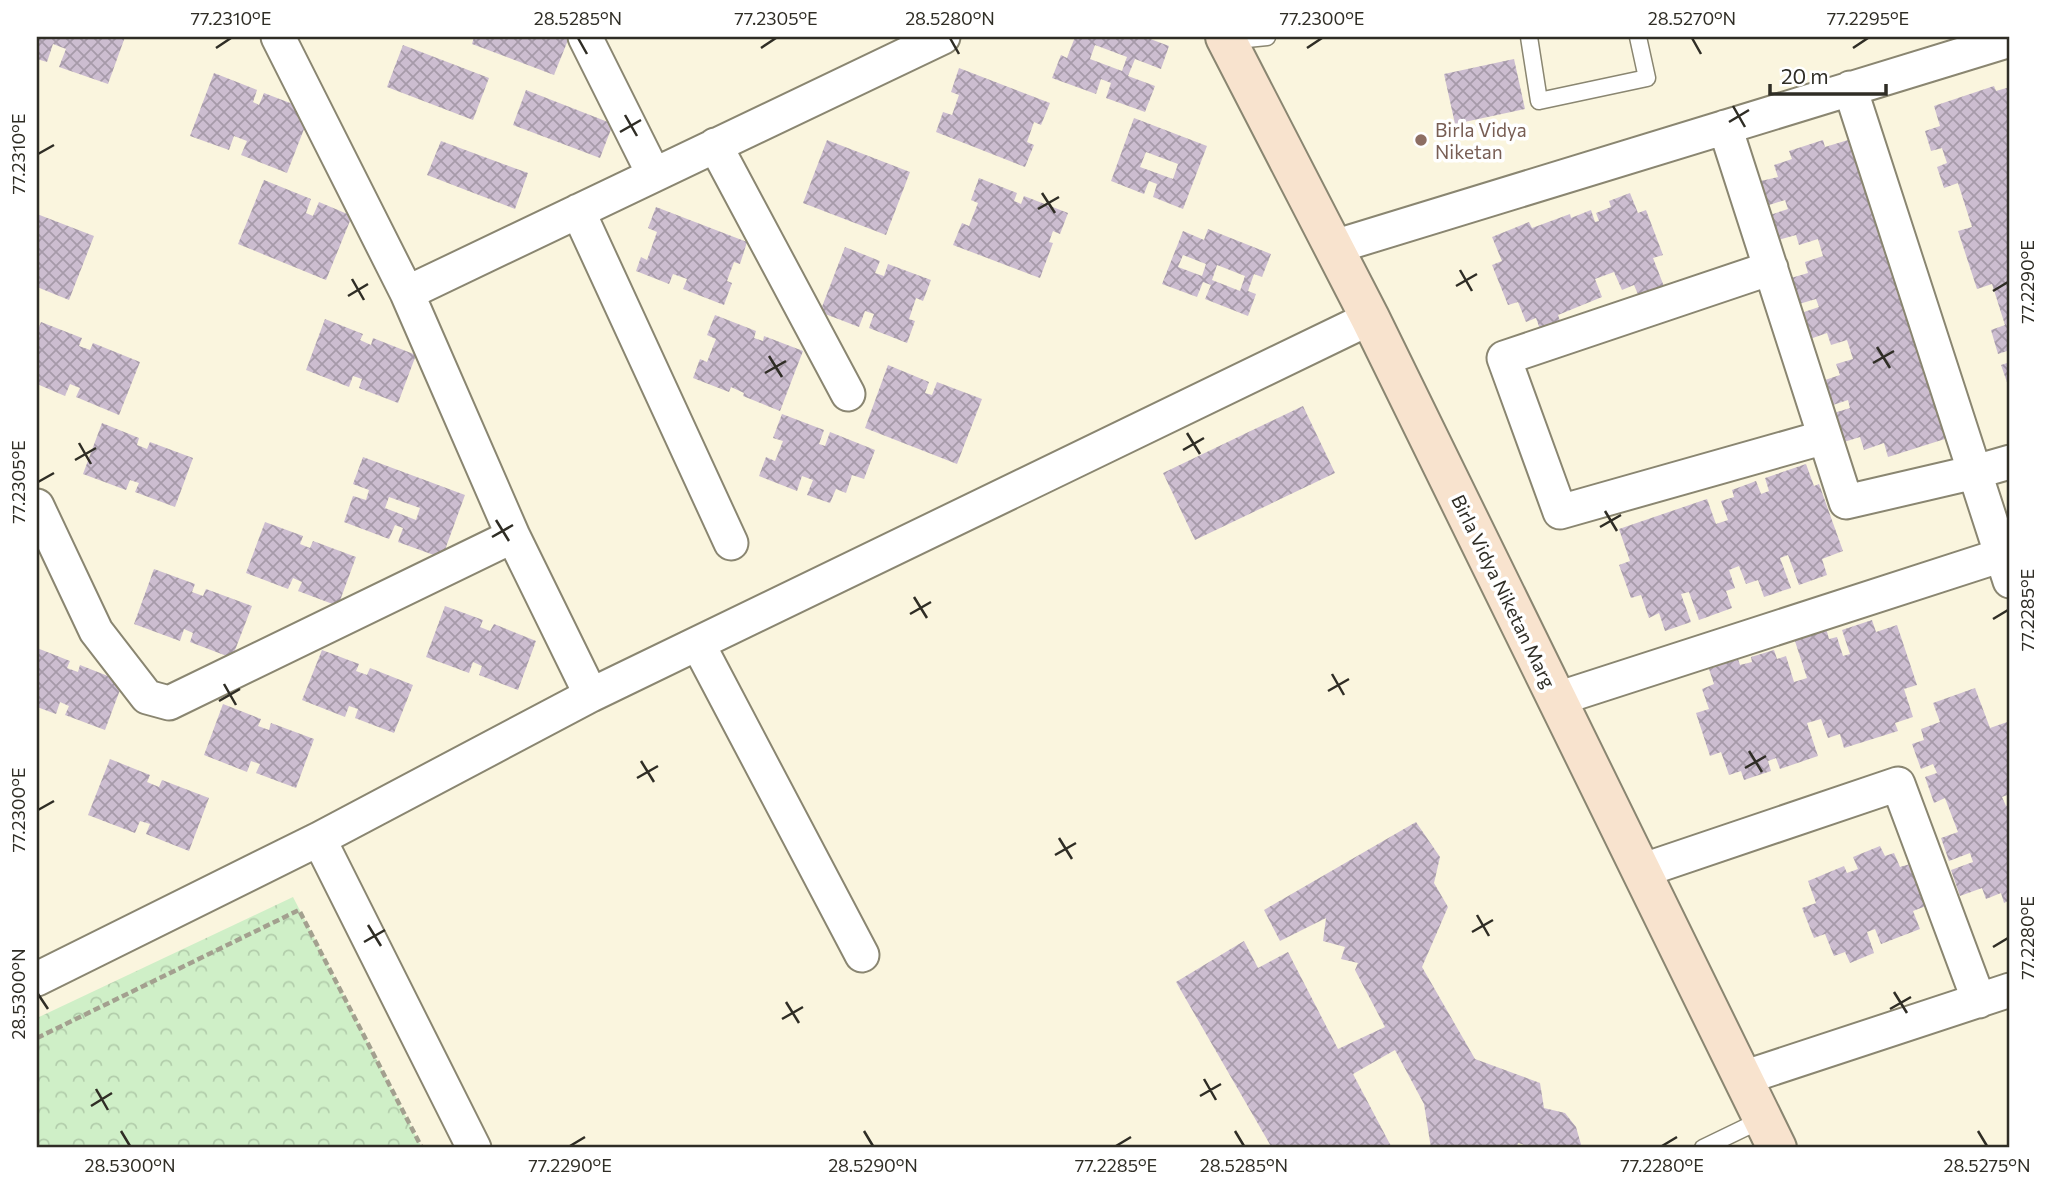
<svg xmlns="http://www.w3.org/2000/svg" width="2047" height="1185" font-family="Commissioner,sans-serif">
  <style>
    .forest { fill: url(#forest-crowns) }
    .building { fill: url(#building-cross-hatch); fill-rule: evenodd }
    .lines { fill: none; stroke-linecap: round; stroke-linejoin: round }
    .lane-casing { stroke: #8a8671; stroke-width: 19 }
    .street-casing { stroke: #8a8671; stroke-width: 37 }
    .secondary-casing { stroke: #8a8671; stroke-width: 42 }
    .path { stroke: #a3a08f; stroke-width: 4.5; stroke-dasharray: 7 3.5; stroke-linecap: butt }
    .lane { stroke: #fff; stroke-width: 16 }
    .street { stroke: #fff; stroke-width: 33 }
    .secondary { stroke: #f8e3ce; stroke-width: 38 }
    .ticks { fill: none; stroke: #2f2d25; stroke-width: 2.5 }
    .education-dot { fill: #8d6e63; stroke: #fff; stroke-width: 2.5 }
    .labels { text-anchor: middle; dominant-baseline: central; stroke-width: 7; stroke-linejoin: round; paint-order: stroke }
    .education-label { font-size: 19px; fill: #785e54; stroke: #fff; text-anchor: start }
    .street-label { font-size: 19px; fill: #2f2d25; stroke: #fff }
    .neatline { fill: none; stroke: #2f2d25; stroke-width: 2.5 }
    .ticks-label { font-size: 18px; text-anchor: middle; fill: #2f2d25 }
  </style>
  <defs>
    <pattern id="forest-crowns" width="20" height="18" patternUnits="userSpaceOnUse" patternTransform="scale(1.75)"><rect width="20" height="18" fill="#cfefc7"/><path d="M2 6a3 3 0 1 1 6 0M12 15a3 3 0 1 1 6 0" fill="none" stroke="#b2cdab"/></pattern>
    <pattern id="building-cross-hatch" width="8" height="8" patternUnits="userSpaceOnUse" patternTransform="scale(1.75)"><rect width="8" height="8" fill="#ccbdd0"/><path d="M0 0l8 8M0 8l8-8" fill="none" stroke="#a69aa9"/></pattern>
  </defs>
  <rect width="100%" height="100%" fill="#faf5de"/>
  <path class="forest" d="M293 897 422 1148H37V1018Z"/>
  <path class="building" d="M37 37H125L108 84 59 67 66 49 53 44 47 62 37 59Z
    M474 37H560L568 40 554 75 472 44Z
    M1075 37H1145L1169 46 1161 69 1135 59 1128 76 1155 86 1145 112 1106 98 1111 83 1101 79 1096 94 1052 78 1061 55 1067 58ZM1095 45 1127 57 1122 71 1090 59Z
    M403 45 489 78 473 120 387 87Z
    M1514 59 1525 109 1455 124 1444 74Z
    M959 68 1050 103 1041 125 1034 122 1027 142 1034 145 1025 167 936 132 943 112 952 115 959 95 951 92Z
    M214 73 257 90 253 102 259 105 264 93 311 111 287 173 241 155 247 141 234 136 229 150 190 136Z
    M1994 86 1996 91 2010 87V350L1998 354 1991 330 2005 325 1992 284 1977 289 1958 231 1972 227 1958 183 1944 188 1937 167 1947 163 1942 148 1931 151 1925 131 1940 126 1934 106Z
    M526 90 613 124 600 158 513 125Z
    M1134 118 1207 146 1183 209 1153 197 1157 184 1149 181 1144 194 1111 181ZM1146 152 1178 164 1173 179 1140 167Z
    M1858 137 1948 438 1888 457 1884 443 1864 450 1860 437 1844 442 1834 413 1850 408 1848 400 1833 405 1825 380 1840 375 1836 364 1853 359 1847 340 1831 345 1827 333 1810 339 1801 313 1819 307 1816 299 1799 304 1791 278 1808 273 1805 262 1823 256 1818 239 1799 245 1796 235 1778 240 1770 215 1788 209 1785 200 1769 205 1761 181 1778 177 1774 165 1792 159 1789 151 1823 140 1825 147Z
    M827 140 910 172 886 235 803 203Z
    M441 141 528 173 515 209 427 175Z
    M979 178 1017 193 1014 201 1021 204 1024 196 1068 213 1060 234 1053 231 1049 242 1053 243 1040 278 953 245 962 223 969 226 978 203 971 200Z
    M264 180 311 199 306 213 313 216 319 202 352 216 326 280 238 244Z
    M1630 193 1638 213 1646 210 1663 255 1653 258 1665 289 1640 299 1634 285 1622 290 1614 272 1595 279 1602 297 1558 315 1561 324 1541 332 1536 318 1526 322 1518 302 1508 305 1492 265 1502 261 1492 237 1529 222 1532 228 1570 214 1571 218 1591 210 1595 222 1599 221 1596 213 1611 207 1609 201Z
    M656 207 747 242 740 264 734 262 727 281 732 283 724 305 683 289 687 279 673 274 669 284 636 271 641 257 647 260 657 232 648 228Z
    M37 214 94 236 69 300 37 287Z
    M1208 229 1271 254 1262 277 1254 274 1248 291 1256 294 1248 316 1205 299 1211 285 1203 282 1197 297 1162 284 1183 231 1204 240ZM1183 255 1206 264 1202 276 1178 267ZM1217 265 1245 276 1240 291 1212 280Z
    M845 247 880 261 875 273 884 276 888 264 931 280 923 301 916 298 909 319 915 321 907 343 869 328 874 314 865 311 859 327 820 312Z
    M715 315 756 331 754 338 763 341 764 336 803 351 780 411 743 396 744 393 731 387 729 392 693 378 700 359 707 362 716 339 707 335Z
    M325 319 363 334 360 340 371 345 373 338 416 355 398 403 359 388 362 379 353 376 349 387 306 370Z
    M41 322 82 338 79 346 90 350 93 343 140 362 119 415 76 397 80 388 70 384 65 396 37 384V332Z
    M2010 362V391L2001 365Z
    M888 365 929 382 925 393 932 395 937 382 982 399 957 464 865 428Z
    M1303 406 1335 473 1195 540 1163 473Z
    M782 414 824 430 819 444 825 446 830 432 875 450 864 479 852 475 846 493 836 489 830 503 807 495 813 480 802 476 797 491 759 476 766 457 775 461 783 441 773 438Z
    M102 423 139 438 137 445 147 449 150 442 193 458 175 507 135 492 139 483 130 480 126 490 83 474Z
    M363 457 465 495 442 558 398 542 403 528 395 525 389 539 344 522 353 496 366 500 369 490 353 484ZM389 497 420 508 416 520 385 508Z
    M1806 464 1814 486 1819 484 1843 551 1822 559 1827 575 1799 585 1788 555 1780 558 1791 588 1764 597 1758 580 1746 584 1739 566 1729 570 1735 588 1726 591 1732 608 1699 620 1689 592 1681 594 1691 622 1665 631 1659 613 1649 618 1641 595 1631 598 1619 565 1630 561 1619 529 1707 499 1716 524 1728 520 1721 501 1734 497 1732 490 1756 481 1761 494 1769 491 1765 478Z
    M265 522 303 536 300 544 310 548 313 541 356 557 338 606 298 591 302 582 293 578 288 589 246 573Z
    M154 569 195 584 192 592 203 596 206 589 252 606 232 658 190 642 193 633 184 629 180 641 134 624Z
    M445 606 483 620 480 627 490 631 494 624 536 641 518 690 479 675 482 666 473 662 469 673 426 657Z
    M1872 620 1876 632 1897 625 1917 685 1904 689 1913 717 1895 723 1898 731 1844 748 1840 734 1828 738 1821 719 1807 723 1818 756 1780 769 1776 758 1768 761 1771 771 1744 780 1741 771 1729 775 1721 752 1710 756 1696 713 1709 709 1702 689 1714 684 1709 669 1738 659 1740 665 1752 662 1751 657 1774 650 1777 659 1786 656 1794 682 1807 678 1792 632 1824 621 1829 639 1837 637 1843 656 1850 654 1842 630Z
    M37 648 70 661 67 668 78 672 80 665 123 682 105 730 65 715 69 706 60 702 56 714 37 707Z
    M322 650 359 664 356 671 367 675 370 668 413 685 394 733 355 718 358 709 349 706 345 717 302 700Z
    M1975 688 1990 728 2010 721V794L2002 797 2006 806 2010 804V900L2004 903 2001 893 1986 899 1982 888 1960 896 1951 870 1973 862 1970 853 1949 861 1941 838 1958 832 1945 798 1934 803 1925 777 1937 773 1933 764 1921 769 1912 744 1924 740 1921 729 1940 722 1933 703Z
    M223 704 261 719 258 726 269 730 271 723 314 739 296 788 256 773 260 764 251 761 247 772 204 755Z
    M110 759 150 775 147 782 159 787 162 780 209 798 189 851 146 834 150 824 140 821 135 833 88 815Z
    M1416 822 1440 857 1434 883 1448 907 1422 967 1475 1059 1540 1083 1544 1108 1565 1113 1576 1127 1582 1148H1527L1528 1146 1518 1143 1517 1148H1431L1424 1104 1395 1050 1353 1074 1392 1148H1272L1176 982 1244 941 1258 968 1288 952 1338 1049 1385 1027 1355 970 1358 963 1341 959 1345 947 1323 941 1326 918 1280 941 1264 910Z
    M1880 846 1885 856 1894 853 1900 867 1910 864 1926 906 1913 911 1920 929 1881 944 1875 929 1867 932 1874 953 1850 963 1845 952 1834 956 1825 934 1814 938 1802 908 1816 903 1808 881 1844 866 1847 873 1858 869 1853 857Z"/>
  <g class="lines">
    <defs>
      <path id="lane" d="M1529 37 1539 101 1647 78 1638 37
        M1227 41 1267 37
        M1703 1148 1763 1119"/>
      <path id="street" d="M585 37 654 175
        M1850 88 2010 581
        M1725 127 1846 502 1975 472 2010 462
        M715 145 848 394
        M578 211 731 543
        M1334 247 2010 40
        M1771 268 1504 358 1560 512 1825 437
        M407 293 943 37
        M37 506 96 631 147 697 169 703 513 536
        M698 644 862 955
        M591 695 1370 318
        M1557 699 2002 555
        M319 839 474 1148
        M1641 871 1898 784 1979 1001
        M37 979 319 839 591 695 513 536 407 293 278 37
        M1743 1078 2010 990"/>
      <path id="secondary" d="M1225 37 1370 318 1777 1148"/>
    </defs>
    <use href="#lane" class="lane-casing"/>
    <use href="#street" class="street-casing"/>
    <use href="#secondary" class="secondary-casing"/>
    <path class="path" d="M37 1038 299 910 422 1148"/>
    <use href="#lane" class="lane"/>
    <use href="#street" class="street"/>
    <use href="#secondary" class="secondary"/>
  </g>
  <path class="ticks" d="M578 38 587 54M950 38 959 54M1692 38 1701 54M216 48 231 38M761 48 776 38M1307 48 1322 38M1853 48 1868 38M1733 106 1745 127M625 115 637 136M1729 122 1749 110M620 132 641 120M38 154 54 145M1042 193 1055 213M1038 209 1059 197M1460 270 1472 291M352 279 364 300M1456 286 1477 274M1993 291 2008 282M348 296 368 284M1877 347 1890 368M769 356 782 377M1873 363 1894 351M765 373 786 361M1187 433 1200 454M79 443 91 464M1183 450 1204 438M75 460 96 448M38 482 54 473M1605 511 1617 531M496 520 509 541M1600 527 1621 515M492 537 513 525M914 597 927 618M910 614 931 602M1993 619 2008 610M1332 674 1344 695M224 684 236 705M1328 691 1349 679M219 701 240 689M1749 751 1762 772M641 761 654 782M1745 768 1766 756M637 778 658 766M38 810 54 801M1059 838 1072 859M1055 855 1076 843M1477 915 1489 936M368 925 381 946M1472 932 1493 920M364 942 385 930M1993 947 2008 938M1894 992 1907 1013M38 994 48 1009M786 1002 799 1023M1890 1009 1911 997M782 1019 803 1007M1204 1079 1216 1100M96 1089 108 1110M1200 1096 1221 1084M91 1106 112 1093M121 1131 130 1146M864 1131 873 1146M1235 1131 1244 1146M1978 1131 1987 1146M570 1146 585 1137M1116 1146 1131 1137M1662 1146 1677 1137"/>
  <circle class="education-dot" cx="1421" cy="140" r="7"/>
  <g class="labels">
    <g class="education-label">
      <text x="1435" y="129">Birla Vidya<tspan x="1435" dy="22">Niketan</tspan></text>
    </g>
    <g class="street-label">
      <text transform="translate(1504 591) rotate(64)">Birla Vidya Niketan Marg</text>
    </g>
  </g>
  <rect width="2047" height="1185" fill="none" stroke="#ffffff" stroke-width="77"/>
  <path d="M1770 84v10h116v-10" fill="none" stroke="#2f2d25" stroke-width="3.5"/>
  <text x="1781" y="84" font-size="21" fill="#2f2d25" stroke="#ffffff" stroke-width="5" paint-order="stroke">20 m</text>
  <rect x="38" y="38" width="1970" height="1108" class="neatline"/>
  <g class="ticks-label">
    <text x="231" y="25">77.2310°E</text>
    <text x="578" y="25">28.5285°N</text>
    <text x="776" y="25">77.2305°E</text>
    <text x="950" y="25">28.5280°N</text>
    <text x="1322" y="25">77.2300°E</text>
    <text x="1692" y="25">28.5270°N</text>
    <text x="1868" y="25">77.2295°E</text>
    <text transform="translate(19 154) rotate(-90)" y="6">77.2310°E</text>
    <text transform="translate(2028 282) rotate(-90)" y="6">77.2290°E</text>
    <text transform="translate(19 482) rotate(-90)" y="6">77.2305°E</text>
    <text transform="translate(2028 610) rotate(-90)" y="6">77.2285°E</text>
    <text transform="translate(19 810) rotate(-90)" y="6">77.2300°E</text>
    <text transform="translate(2028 938) rotate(-90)" y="6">77.2280°E</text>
    <text transform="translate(19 994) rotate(-90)" y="6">28.5300°N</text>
    <text x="130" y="1172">28.5300°N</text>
    <text x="570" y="1172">77.2290°E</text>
    <text x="873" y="1172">28.5290°N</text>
    <text x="1116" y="1172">77.2285°E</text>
    <text x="1244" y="1172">28.5285°N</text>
    <text x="1662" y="1172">77.2280°E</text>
    <text x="1987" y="1172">28.5275°N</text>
  </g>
</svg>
